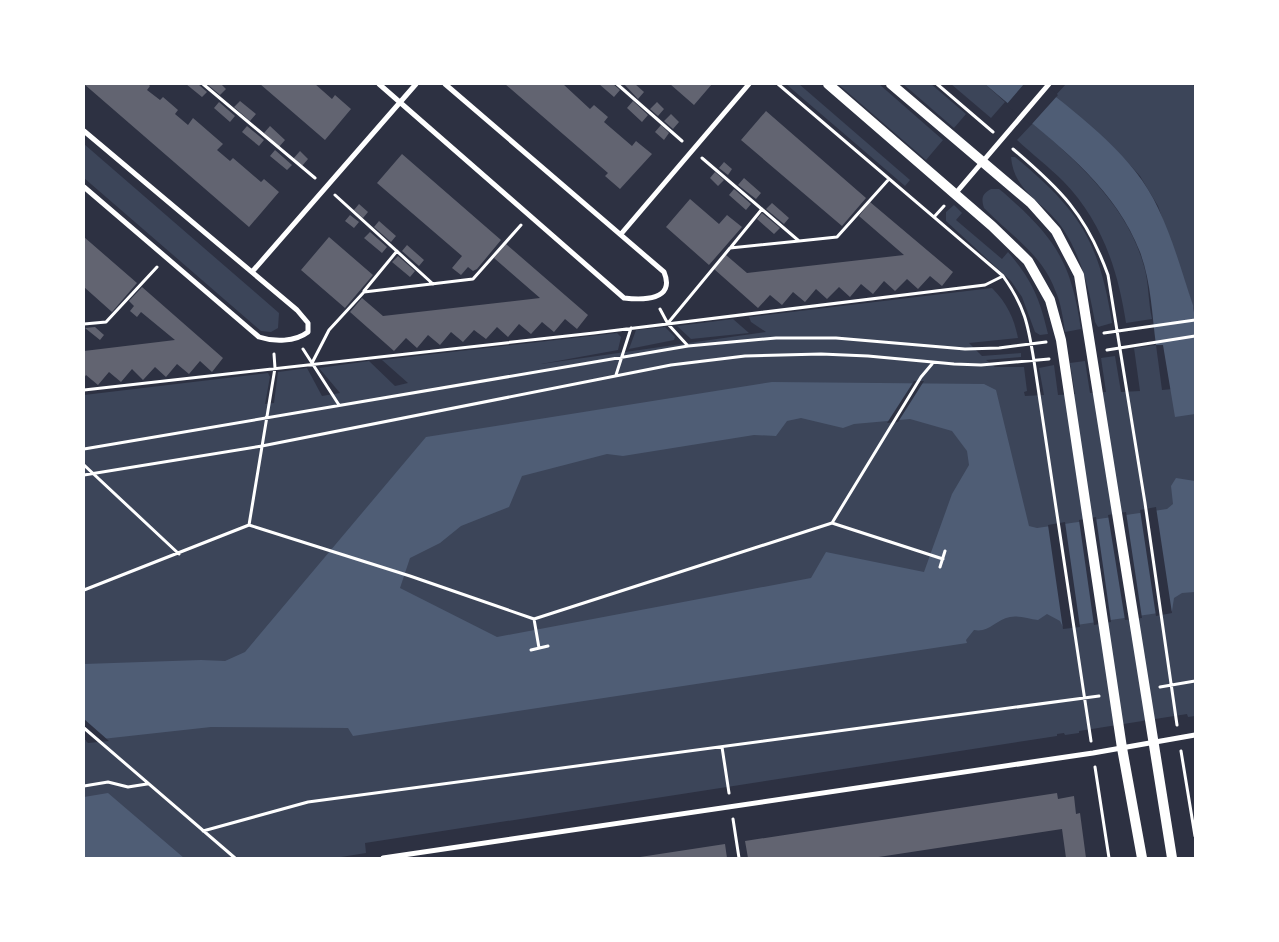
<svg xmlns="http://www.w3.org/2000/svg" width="1279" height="942" font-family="'Golos Text',sans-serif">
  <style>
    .green { fill: #3c4559 }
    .water { fill: #4f5d75; fill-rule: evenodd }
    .pier { fill: #2d3142 }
    .building { fill: #626471 }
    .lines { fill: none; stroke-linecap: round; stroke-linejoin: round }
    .path { stroke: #fff; stroke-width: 3 }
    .minor { stroke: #fff; stroke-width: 5 }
    .secondary { stroke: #fff; stroke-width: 10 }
  </style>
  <rect width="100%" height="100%" fill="#2d3142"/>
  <path class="green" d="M786 84H799L910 180 905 186Z
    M838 84H879L943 140 926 160Z
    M903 84H931L966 114 954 128Z
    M951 84H985L1005 102 991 118Z
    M1066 84H1192L1195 87V312L1158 206 1140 176 1121 155 1055 96Z
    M1033 123C1078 163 1127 205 1144 266 1149 283 1148 301 1152 319L1126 323C1118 270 1102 221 1063 181 1049 167 1032 154 1017 140Z
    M84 144 279 313 278 328 271 332 261 331 84 178Z
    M1011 157H1015C1079 210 1099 240 1112 323L1098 327 1095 322C1089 289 1082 258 1063 229 1045 202 1014 193 1011 157Z
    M991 189H999L1004 193C1055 238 1071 261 1081 329L1065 332C1063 318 1061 303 1055 290 1042 254 1009 234 984 208 981 198 982 194 991 189Z
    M954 205 962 213 956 220 1002 259 1008 252C1032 280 1040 299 1048 334L1040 335 1035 332 1022 297 1011 281 946 221V212Z
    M992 288C1007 303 1014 318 1018 338L969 343 982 356 1021 353V357L986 360 995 367H1024L1027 391 1024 392 1025 396 1044 395 1039 368 1054 365 1058 395 1075 394 1070 363 1085 361 1090 393 1106 392 1101 358 1115 356 1121 392 1140 391 1134 348 1156 345 1162 390 1195 387V716L1188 717 1187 714 1079 731V733L1065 735 1064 733 1057 734V736L365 843 366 853 335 858H113L84 843V395L268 373 270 377 265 404 274 403 278 372 307 368 322 396 340 393 319 368 369 361 395 386 408 383 382 360 617 333 621 337 618 350 541 364 766 332 751 322 749 317Z
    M733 319 749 333 691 339 677 326Z
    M665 327 675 337 674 340 629 349 636 330Z"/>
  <path class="water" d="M985 84H1040C1083 119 1135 157 1158 208 1173 239 1182 273 1193 305L1195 320V414L1175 417 1163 345H1156C1152 315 1151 281 1140 252 1112 179 1041 133 985 84Z
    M772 382 984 384 996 390 1029 526 1037 528 1167 509 1173 504 1171 486 1176 478 1195 481V592L1182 593 1174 598 1172 611 1063 627 1060 621 1047 614 1038 620C1029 619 1018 615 1010 617 995 620 989 633 974 630L966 640 967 643 353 736 348 728 211 727 84 741V664L201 660 225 661 245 652 426 437ZM801 418 843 428 854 424 910 419 952 431 967 451 969 465 952 494 924 572 826 552 811 578 497 637 400 588 410 558 440 543 461 526 509 507 522 476 607 454 623 456 754 435 776 436 787 421Z
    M108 793 184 858H84V797Z"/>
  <path class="pier" d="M1024 84H1044L1058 95 1031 125 1006 105Z
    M914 381H924L898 422 887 423Z
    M1156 507 1172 613 1156 616 1140 510Z
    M1126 512 1142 618 1125 620 1108 515Z
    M1096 517 1111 622 1094 625 1079 520Z
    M1065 522 1080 627 1063 629 1048 525Z
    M84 719 109 741 88 743 84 739Z"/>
  <path class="building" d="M84 84H148L150 86 147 90 160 100 163 97 178 110 175 114 188 125 193 118 223 144 217 150 230 161 233 158 261 182 264 179 279 192 249 227Z
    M186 84H198L207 92 202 97Z
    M207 84H221L226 89 220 95Z
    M260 84H315L332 99 335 95 351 109 325 140Z
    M505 84H563L590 109 594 105 608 117 604 122 632 146 636 141 652 154 620 189 605 176 608 173Z
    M599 84H613L620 90 614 97Z
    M624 84H635L644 92 638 99Z
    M670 84H712L694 105Z
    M240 101 256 114 250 121 234 107Z
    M633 101 648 115 642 122 627 108Z
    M219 102 235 116 230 122 214 108Z
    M657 102 664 109 658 116 650 109Z
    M766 111 866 198 842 226 741 140Z
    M671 114 679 122 673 129 664 121Z
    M661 125 669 133 664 140 655 132Z
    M247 126 264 140 259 146 242 132Z
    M270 126 285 140 279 147 264 133Z
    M275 150 292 165 287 170 270 156Z
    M300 151 308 159 302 166 293 159Z
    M402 154 501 240 477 269 473 271 468 267 461 275 452 268 462 256 377 183Z
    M724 162 732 169 728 175 719 168Z
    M715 172 724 180 718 186 710 178Z
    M744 178 761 193 756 199 738 185Z
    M734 189 751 204 746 210 729 195Z
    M690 199 719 224 727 215 742 227 709 265 666 227Z
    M870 202 953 272 942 286 930 276 918 289 907 279 895 291 884 281 873 294 861 284 850 297 839 287 827 299 816 289 805 302 793 292 782 305 770 295 758 308 714 269 726 255 747 273 904 255 859 216Z
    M772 203 789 218 784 224 766 209Z
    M359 204 368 212 363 218 354 210Z
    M762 213 780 228 774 234 757 219Z
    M350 215 359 222 354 228 345 221Z
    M379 221 396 236 391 242 374 227Z
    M370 232 387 247 382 253 364 238Z
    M84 237 137 283 112 312 84 287Z
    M329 237 373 275 345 308 301 270Z
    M506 244 588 315 577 329 565 319 554 332 542 322 531 334 519 324 508 337 497 327 486 339 474 330 463 342 451 332 440 345 428 335 417 348 406 338 394 351 350 312 362 298 383 316 540 298 494 258Z
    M407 245 424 260 419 266 402 251Z
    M398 256 415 271 410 277 392 262Z
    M142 287 223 358 212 372 200 361 189 374 177 364 166 377 155 367 143 380 132 369 121 382 109 372 98 385 86 375 84 378V351L175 340 141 312 137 317 130 311 134 306 129 301Z
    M95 327 104 335 100 340 85 328Z
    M1057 793 1058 799 1074 796 1076 814 1080 813 1086 858H1066L1062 829 872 858H748L745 841Z
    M725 844 727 858H640V857Z"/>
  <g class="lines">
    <path class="path" d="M203 84 315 178
      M617 84 682 141
      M778 84 1003 276C1025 307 1028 324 1034 361L1091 741
      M937 84 993 132
      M1013 149C1060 189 1086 214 1108 275L1145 503 1177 725
      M702 158 799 241 837 237 889 179
      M335 195 433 284
      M934 217 944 206
      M731 247 762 209
      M364 291 397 251
      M660 309 668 324 688 346
      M668 323 730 248 799 241
      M84 324 106 322 157 267
      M1104 333 1195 320
      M303 349 339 405
      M1107 350 1195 336
      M274 354 275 368 249 525 410 576 534 619 832 523 921 377 932 364
      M312 363 329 330 364 292 473 279 521 225
      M616 375 631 328
      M84 390 594 333 985 285 1003 276
      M84 449 688 346 776 338H836L965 349 999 348 1046 342
      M84 465 179 554
      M84 475 262 446 671 365 745 356 821 354 868 356 954 364 981 365 1049 359
      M832 523 943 559
      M940 567 945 551
      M84 590 249 525
      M534 619 539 648
      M531 650 548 646
      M1160 687 1195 681
      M84 728 235 858
      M722 747 729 793
      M1181 751 1195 836
      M1095 767 1109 858
      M84 786 108 782 128 787 147 784
      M733 819 739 858
      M203 831 308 802 1099 696"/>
    <path class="minor" d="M379 84 624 298C642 300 676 301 664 272L445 84
      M84 131 297 310 308 323V332C295 342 274 342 259 337L84 187
      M955 194 1049 84
      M621 234 749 84
      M252 272 416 84
      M383 858 1093 753 1195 735"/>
    <path class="secondary" d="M828 84 992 226 1028 261 1050 300 1061 340 1122 748 1142 858
      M891 84 1031 203 1056 231 1079 275 1172 858"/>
  </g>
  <rect width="1279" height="942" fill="none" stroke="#ffffff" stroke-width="170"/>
</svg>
